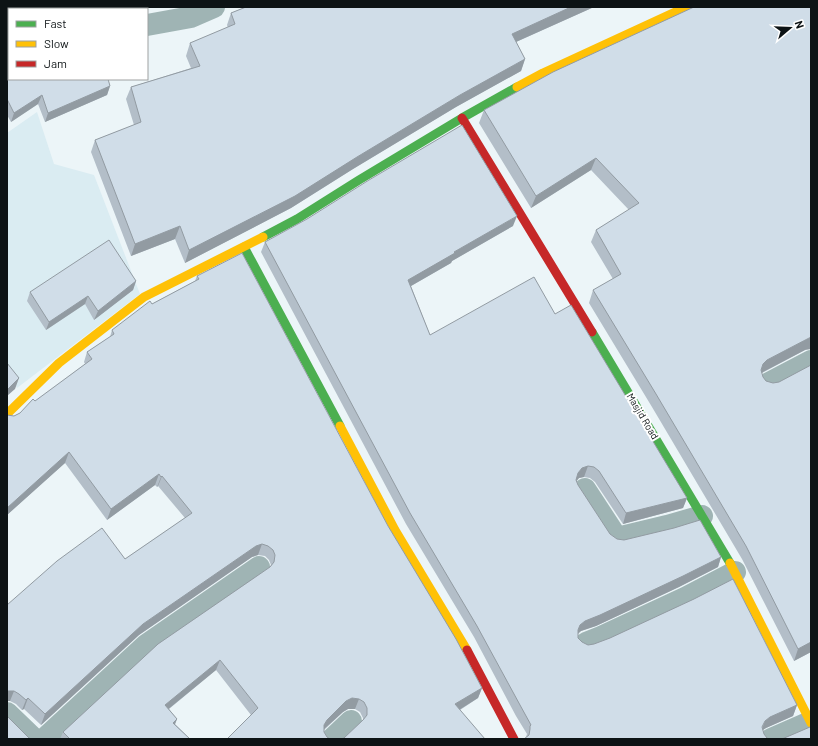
<svg xmlns="http://www.w3.org/2000/svg" width="818" height="746" font-family="Barlow,sans-serif">
  <style>
    .built { fill: #daecf2 }
    .lines { fill: none; stroke-linecap: round; stroke-linejoin: round }
    .street { stroke: #9fb4b4; stroke-width: 22 }
    .fast { stroke: #4caf50; stroke-width: 9 }
    .slow { stroke: #ffc107; stroke-width: 9 }
    .jam { stroke: #c62828; stroke-width: 9 }
    .wall { fill: #b3bec8 }
    .shaded-wall { fill: #929ba2 }
    .building { fill: #d0dde8; stroke: #929ba2 }
    .labels { text-anchor: middle; dominant-baseline: central; stroke-width: 4; stroke-linejoin: round; paint-order: stroke }
    .street-label { font-size: 10px; fill: #0d1315; stroke: #fff }
  </style>
  <rect width="100%" height="100%" fill="#ecf5f8"/>
  <path class="built" d="M37 112 54 164 94 175 140 294 17 388 7 373V133Z"/>
  <g class="lines">
    <path class="street" d="M147 25 191 17 214 7
      M7 52H9
      M769 383 811 361
      M585 489 617 538 667 526 702 516
      M586 643 601 637 685 598 735 572
      M7 713 34 739
      M44 739 146 645 259 567
      M332 739 351 721
      M771 739 810 722"/>
    <path class="fast" d="M263 237 297 219 359 180 462 118 517 87
      M244 247 340 426
      M592 332 730 563"/>
    <path class="slow" d="M517 87 543 73 686 7
      M7 414 59 363 144 297 263 237
      M340 426 395 530 467 650
      M730 563 811 723"/>
    <path class="jam" d="M462 118 592 332
      M467 650 514 739"/>
  </g>
  <path class="wall" d="M109 7H131L128 9H110Z
    M246 7H594L516 42 525 59 521 71 456 107 353 169 291 208 185 263 175 239 131 256 91 152 95 140 134 125 126 99 131 87 191 68 186 56 190 43 228 28 227 25 231 13Z
    M694 7 805 350 762 373 811 652 794 661 742 559 652 407 589 303 593 290 613 279 591 242 596 230 629 210 591 170 531 208 479 123 484 110Z
    M7 54 9 79 110 86 107 95 45 122 38 104 11 122 7 115Z
    M513 226 452 261 451 263 411 286 430 335 555 314 687 498 683 508 623 524 595 482 590 478 584 477 579 478 577 480 578 485 610 534 617 539 721 557 718 567 679 587 596 626 581 631 578 634V638L582 642 588 645 797 705 793 716 766 728 763 730 764 734 767 738 526 737 527 734 516 716 474 637 406 524 261 252 265 242Z
    M197 276 388 526 482 688 478 698 460 710 344 738 363 720V718L360 712 355 709H348L343 712 324 730 251 715 216 670 169 709 177 719 175 724 190 739H60L63 732 270 567 271 565 269 560 265 556 258 555 252 557 139 635 41 725 24 709 22 710 16 704 10 701H7V605L125 559 185 518 158 486 157 487 155 485 107 520 65 463 7 515V415L14 416 20 413 85 364 84 362 87 352 110 337 112 330 152 304 195 281Z
    M136 281 133 290 94 320 85 304 46 330 27 301 30 292Z"/>
  <path class="shaded-wall" d="M119 7H131L128 9H118Z
    M571 7H594L507 46 512 34Z
    M525 59 521 71 456 107 353 169 291 208 185 263 189 250 357 157 460 95Z
    M110 86 107 95 45 122 48 113Z
    M42 95 38 104 11 122 14 113Z
    M596 158 591 170 531 208 536 196Z
    M517 216 513 226 452 261 451 263 404 290 408 280 454 252Z
    M180 226 175 239 131 256 135 244Z
    M136 281 133 290 94 320 98 311Z
    M88 296 85 304 46 330 49 322Z
    M811 337V349L805 350 763 372 759 376 763 364 767 360Z
    M19 378 15 389 7 396V390Z
    M69 452 65 463 7 515V508Z
    M588 466 584 477 579 478 574 484 578 473 582 468Z
    M159 474 155 485 107 520 111 509Z
    M162 476 158 486 157 487 161 477Z
    M687 498 683 508 623 524 626 513Z
    M262 544 258 555 252 557 139 635 41 725 45 714 143 624 256 546Z
    M721 557 718 567 679 587 596 626 581 631 576 635 580 625 585 621Z
    M811 642V652L794 661 798 649Z
    M220 660 216 670 161 715 165 705Z
    M482 688 478 698 451 715 455 704Z
    M7 691H14L10 701H7Z
    M28 698 24 709 22 710 26 700Z
    M352 698 359 699 355 709H348L343 712 323 730 324 725 327 720 346 701Z
    M797 705 793 716 766 728 761 731 759 737 765 721 770 717Z
    M177 719 173 729V723Z"/>
  <path class="building" d="M246 7H571L512 34 525 59 460 95 357 157 295 196 189 250 180 226 135 244 95 140 141 122 131 87 200 66 190 43 235 24 231 13Z
    M694 7H811V337L767 360 763 364 761 370 763 377 766 381 773 383 779 382 811 365V642L798 649 746 546 656 394 593 290 621 274 596 230 639 203 596 158 536 196 484 110 553 72Z
    M7 54 9 55V79H108L110 86 48 113 42 95 14 113 7 99Z
    M462 125 517 216 454 252 455 253 408 280 430 335 534 277 555 314 571 305 687 498 626 513 599 471 594 467 588 466 582 468 578 473 576 480 578 485 610 534 617 539 624 540 674 528 700 520 721 557 683 576 600 615 585 621 580 625 578 630V638L582 642 588 645 594 644 610 638 694 599 733 579 797 705 770 717 765 721 762 727 764 734 767 738 768 739H524L529 735 530 729V726L531 725 520 705 477 626 410 513 265 242 307 219 369 180Z
    M109 240 136 281 98 311 88 296 49 322 30 292Z
    M242 253 388 526 456 639 482 688 455 704 485 739H342L344 738 363 720 367 715V708L364 702 359 699 352 698 346 701 327 720 324 725V732L327 737 330 739H227L258 708 220 660 165 705 177 719 173 723 190 739H70L63 732 158 644 270 567 274 562 275 555 273 550 268 546 262 544 256 546 143 624 45 714 28 698 26 700 19 694 14 691H7V605L57 561 102 528 125 559 192 513 162 476 161 477 159 474 111 509 69 452 7 508V415L14 416 20 413 33 399 35 401 92 359 87 352 114 334 112 330 150 301 152 304 199 279 197 276Z
    M7 363 19 378 7 390Z
    M7 716 29 738 32 739H7Z
    M810 727 811 728V739H782Z"/>
  <g class="labels">
    <g class="street-label">
      <text transform="translate(643 416) rotate(59)">Masjid Road</text>
    </g>
  </g>
  <rect width="818" height="746" fill="none" stroke="#0d1315" stroke-width="16"/>
  <rect x="8" y="8" width="140" height="72" fill="#ffffff" stroke="#9ea1a1"/>
  <rect x="16" y="21" width="20" height="6" fill="#4caf50" stroke="#9ea1a1"/>
  <text x="44" y="28" font-size="12" fill="#0d1315">Fast</text>
  <rect x="16" y="41" width="20" height="6" fill="#ffc107" stroke="#9ea1a1"/>
  <text x="44" y="48" font-size="12" fill="#0d1315">Slow</text>
  <rect x="16" y="61" width="20" height="6" fill="#c62828" stroke="#9ea1a1"/>
  <text x="44" y="68" font-size="12" fill="#0d1315">Jam</text>
  <g transform="translate(790 28) rotate(71)" stroke="#ffffff" stroke-width="3" paint-order="stroke">
  <path d="M0-3L7 15L0 10L-7 15Z" fill="#0d1315"/>
  <text y="-6" font-size="11" font-weight="bold" text-anchor="middle" fill="#0d1315">N</text>
  </g>
</svg>
